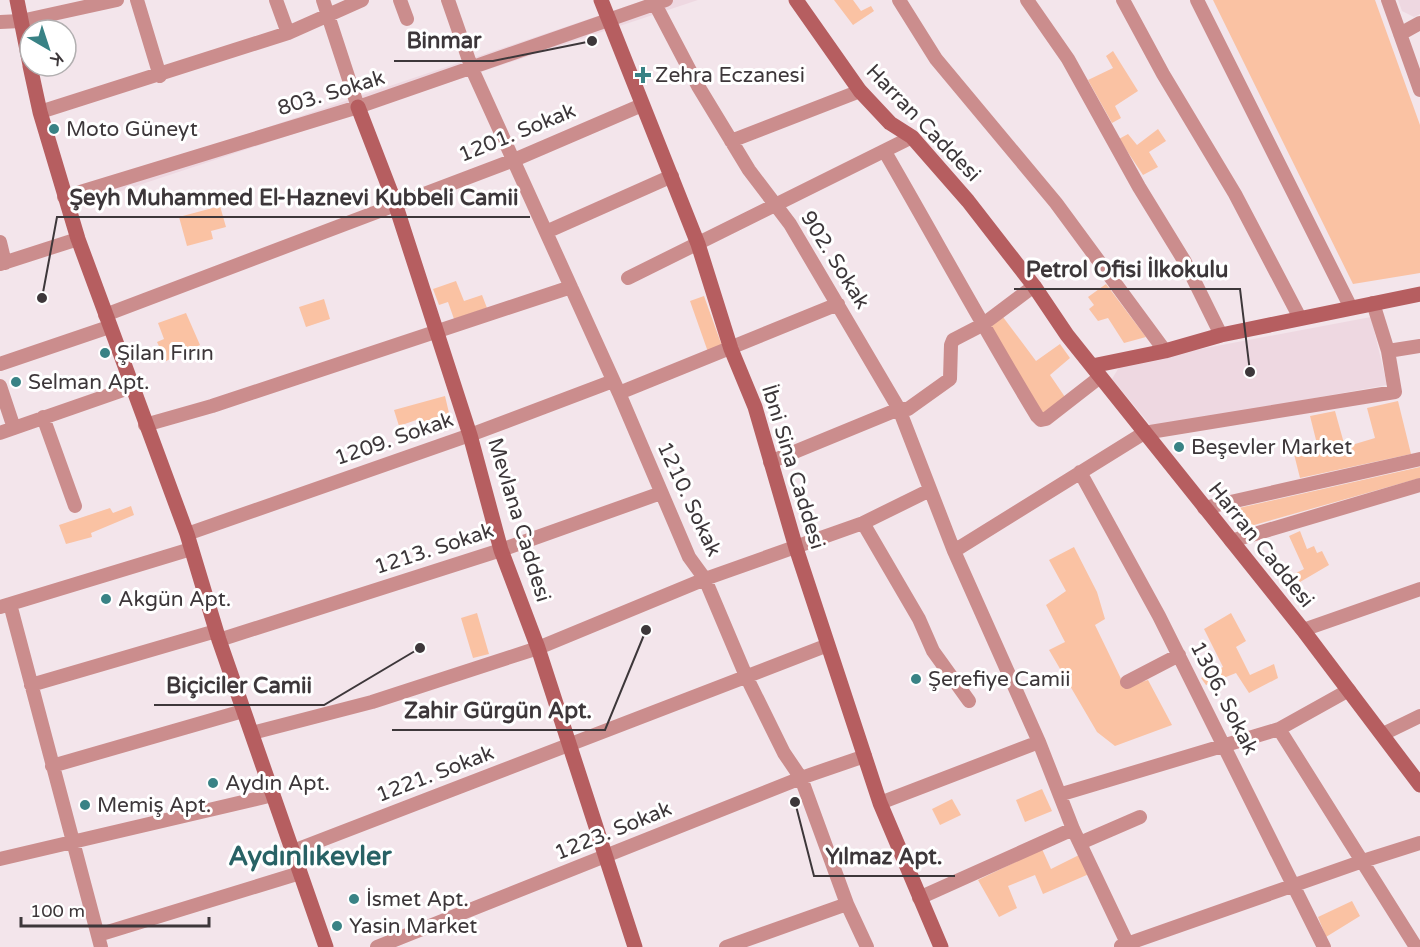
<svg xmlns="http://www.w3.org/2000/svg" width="1420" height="947" font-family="'Varela Round',sans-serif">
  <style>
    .built { fill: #eed8e1 }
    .green { fill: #fac2a3 }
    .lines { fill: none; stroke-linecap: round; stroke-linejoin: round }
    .street { stroke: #cb8d8d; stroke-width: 14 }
    .secondary { stroke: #b65e60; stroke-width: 15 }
    .poi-dot { fill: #398285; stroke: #fff; stroke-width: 2 }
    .labels { text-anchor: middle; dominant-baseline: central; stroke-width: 6; stroke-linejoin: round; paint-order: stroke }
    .poi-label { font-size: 21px; fill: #3d373a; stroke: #fff; text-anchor: start }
    .street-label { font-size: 21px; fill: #3d373a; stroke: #fff }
    .district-label { font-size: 27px; font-weight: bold; fill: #286265; stroke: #fff }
    .leader { fill: none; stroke: #3d373a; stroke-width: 2 }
    .callout-dot { fill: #3d373a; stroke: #fff; stroke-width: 2 }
    .callout-label { font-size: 22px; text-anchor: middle; font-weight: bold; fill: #3d373a; stroke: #fff; stroke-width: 6; stroke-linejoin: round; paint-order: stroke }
  </style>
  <rect width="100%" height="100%" fill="#f3e5eb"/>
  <path class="built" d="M645 0H698L100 198 93 186Z
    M1398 0H1420V14L1414 17 1402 11Z
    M1371 317 1387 385 1152 427 1112 379 1121 364Z"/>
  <path class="green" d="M834 0H853L861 11 871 6 874 11 853 25Z
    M1213 0H1375L1420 125V273L1353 284Z
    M1113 51 1138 91 1115 106 1121 118 1112 123 1088 80 1113 68 1106 56Z
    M1158 129 1166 141 1149 152 1158 167 1143 175 1119 139 1128 134 1137 145Z
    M220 206 226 227 211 231 213 239 187 246 179 217Z
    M456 281 464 301 482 295 487 308 454 319 448 302 439 305 433 289Z
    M1106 284 1146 337 1124 343 1108 318 1098 321 1089 309 1094 305 1088 297Z
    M704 296 722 346 708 352 690 301Z
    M324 299 330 319 306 327 299 307Z
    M186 313 200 345 166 361 157 342 164 339 158 323Z
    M1003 317 1036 361 1060 344 1070 358 1050 375 1065 397 1041 415 988 329Z
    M445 396 449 413 424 422 422 418 399 426 394 410Z
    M1398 401 1411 454 1300 478 1294 454 1318 448 1310 416 1335 411 1345 447 1375 438 1367 408Z
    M1420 467V478L1240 529 1230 510Z
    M131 506 134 515 91 533 92 537 66 544 59 525 110 508 113 513Z
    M1300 531 1307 549 1314 546 1317 553 1322 551 1329 565 1300 582 1294 574 1304 569 1289 536Z
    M1074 547 1097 592 1105 619 1095 625 1125 687 1148 680 1172 725 1115 746 1097 732 1049 650 1065 642 1046 605 1066 591 1049 560Z
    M477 613 489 654 473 658 461 618Z
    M1231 613 1246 641 1236 647 1250 675 1274 664 1278 678 1249 693 1236 673 1206 685 1201 678 1223 667 1204 629Z
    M1042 789 1052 811 1025 822 1016 800Z
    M952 799 961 815 940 825 932 809Z
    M1042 849 1051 869 1079 855 1089 874 1043 894 1035 875 1008 886 1017 908 999 917 978 880Z
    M1352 901 1360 916 1326 937 1318 917Z"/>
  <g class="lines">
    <path class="street" d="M137 0 160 76
      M276 0 288 33
      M323 0 358 107
      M400 0 407 19
      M448 0 472 69 619 393 689 557 705 579 746 676 784 753 801 778 847 904 867 947
      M899 0 936 59 1056 203 1165 351
      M1027 0 1068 59 1139 187 1185 262 1221 335
      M1123 0 1163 74 1235 194 1300 318
      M1197 0 1351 308
      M1388 0 1420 90
      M655 4 698 86 749 170 790 224 899 409 954 551 1039 742 1073 829 1129 947
      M0 22 21 21 117 0
      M1400 34 1420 23
      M40 112 288 33 362 0
      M731 141 860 91
      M885 152C936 240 984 329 1037 416L1041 420 1046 419 1100 377
      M64 197 358 107 666 0
      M546 232 672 176
      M0 242 5 263
      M0 264 78 239
      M628 278 912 137
      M105 315 514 160 642 105
      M1388 351 1420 346
      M0 364 109 327
      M0 386 14 428
      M619 393 838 304
      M43 417 75 506
      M145 425 212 406 571 287
      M0 433 132 387
      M770 462 899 409H908L950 379 951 345 953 340 982 325 1034 286
      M1080 472 1159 616 1324 947
      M1204 508 1420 459
      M863 523 919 619 933 651 969 701
      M187 534 470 435 613 381
      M1231 541 1420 485
      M954 551 1144 433 1395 392 1388 351 1373 303
      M10 604 101 947
      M0 607 191 549
      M1303 630 1420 589
      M219 640 501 550 661 493
      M1127 682 1179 655
      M31 685 216 631
      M1279 729 1416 947
      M252 733 372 702 538 648 705 579 863 523 930 490
      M1383 734 1420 716
      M52 766 243 711
      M1062 794 1279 729 1349 690
      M880 803 1039 742
      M1080 843 1140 817
      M293 851 828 645
      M0 859 273 795
      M919 898 1073 829
      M98 935 300 873
      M1121 946 1363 861 1420 843
      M377 947 801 778 865 756
      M726 947 847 904"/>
    <path class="secondary" d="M17 0 30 65
      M601 0 698 244 731 349 755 407 796 548 880 803 941 947
      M796 0 860 91 890 123 912 137 968 201 1034 286 1067 335 1303 630 1420 785
      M30 66 40 112 78 239 187 534 219 640 326 947
      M358 107 395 203 470 435 501 550 538 648 635 947
      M1092 366 1165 351 1221 335 1420 294"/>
  </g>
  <g class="poi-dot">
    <path d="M640 66h6v6h6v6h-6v6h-6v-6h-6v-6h6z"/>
    <circle cx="54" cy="129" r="6"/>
    <circle cx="105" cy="353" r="6"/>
    <circle cx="16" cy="382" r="6"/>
    <circle cx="1179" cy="447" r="6"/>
    <circle cx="106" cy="599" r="6"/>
    <circle cx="916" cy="679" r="6"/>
    <circle cx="213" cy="783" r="6"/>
    <circle cx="85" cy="805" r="6"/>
    <circle cx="354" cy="899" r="6"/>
    <circle cx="337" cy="926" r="6"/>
  </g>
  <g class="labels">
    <g class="poi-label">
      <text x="655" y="75">Zehra Eczanesi</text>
      <text x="66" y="129">Moto Güneyt</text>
      <text x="117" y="353">Şilan Fırın</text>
      <text x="28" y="382">Selman Apt.</text>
      <text x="1191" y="447">Beşevler Market</text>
      <text x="118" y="599">Akgün Apt.</text>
      <text x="928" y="679">Şerefiye Camii</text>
      <text x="225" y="783">Aydın Apt.</text>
      <text x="97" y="805">Memiş Apt.</text>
      <text x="366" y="899">İsmet Apt.</text>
      <text x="349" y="926">Yasin Market</text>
    </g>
    <g class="street-label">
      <text transform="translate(331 93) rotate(-17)">803. Sokak</text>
      <text transform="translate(923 123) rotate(46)">Harran Caddesi</text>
      <text transform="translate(517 133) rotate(-22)">1201. Sokak</text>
      <text transform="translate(835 260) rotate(58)">902. Sokak</text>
      <text transform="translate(394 439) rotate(-19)">1209. Sokak</text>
      <text transform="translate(793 467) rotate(73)">İbni Sina Caddesi</text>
      <text transform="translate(689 499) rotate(65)">1210. Sokak</text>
      <text transform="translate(519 520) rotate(73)">Mevlana Caddesi</text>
      <text transform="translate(1261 545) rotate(51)">Harran Caddesi</text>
      <text transform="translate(434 549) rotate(-18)">1213. Sokak</text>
      <text transform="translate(1224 698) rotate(63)">1306. Sokak</text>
      <text transform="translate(435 774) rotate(-21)">1221. Sokak</text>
      <text transform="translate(613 831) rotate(-22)">1223. Sokak</text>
    </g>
    <g class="district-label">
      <text x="310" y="856">Aydınlıkevler</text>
    </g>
  </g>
  <path class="leader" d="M592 41L493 61H394M42 298L57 217H530M1250 372L1240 289H1014M420 648L324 705H154M646 630L605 730H392M795 802L814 876H955"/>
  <g class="callout-dot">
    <circle cx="592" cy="41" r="6"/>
    <circle cx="42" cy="298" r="6"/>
    <circle cx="1250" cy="372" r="6"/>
    <circle cx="420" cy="648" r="6"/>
    <circle cx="646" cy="630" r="6"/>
    <circle cx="795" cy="802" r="6"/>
  </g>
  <g class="callout-label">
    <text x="444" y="48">Binmar</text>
    <text x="294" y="205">Şeyh Muhammed El-Haznevi Kubbeli Camii</text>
    <text x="1127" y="277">Petrol Ofisi İlkokulu</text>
    <text x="239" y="693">Biçiciler Camii</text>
    <text x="498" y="718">Zahir Gürgün Apt.</text>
    <text x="884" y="864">Yılmaz Apt.</text>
  </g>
  <g transform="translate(48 48) rotate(141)"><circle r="28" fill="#ffffff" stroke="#b1afb0" stroke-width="1.5"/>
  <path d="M0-4.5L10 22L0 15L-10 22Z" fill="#398285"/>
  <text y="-9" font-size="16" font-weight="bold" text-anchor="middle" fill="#3d373a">K</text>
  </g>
  <path d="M21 917v9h188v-9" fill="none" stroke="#3d373a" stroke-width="3"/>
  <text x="30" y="917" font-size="18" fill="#3d373a" stroke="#ffffff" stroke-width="4.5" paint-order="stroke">100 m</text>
</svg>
